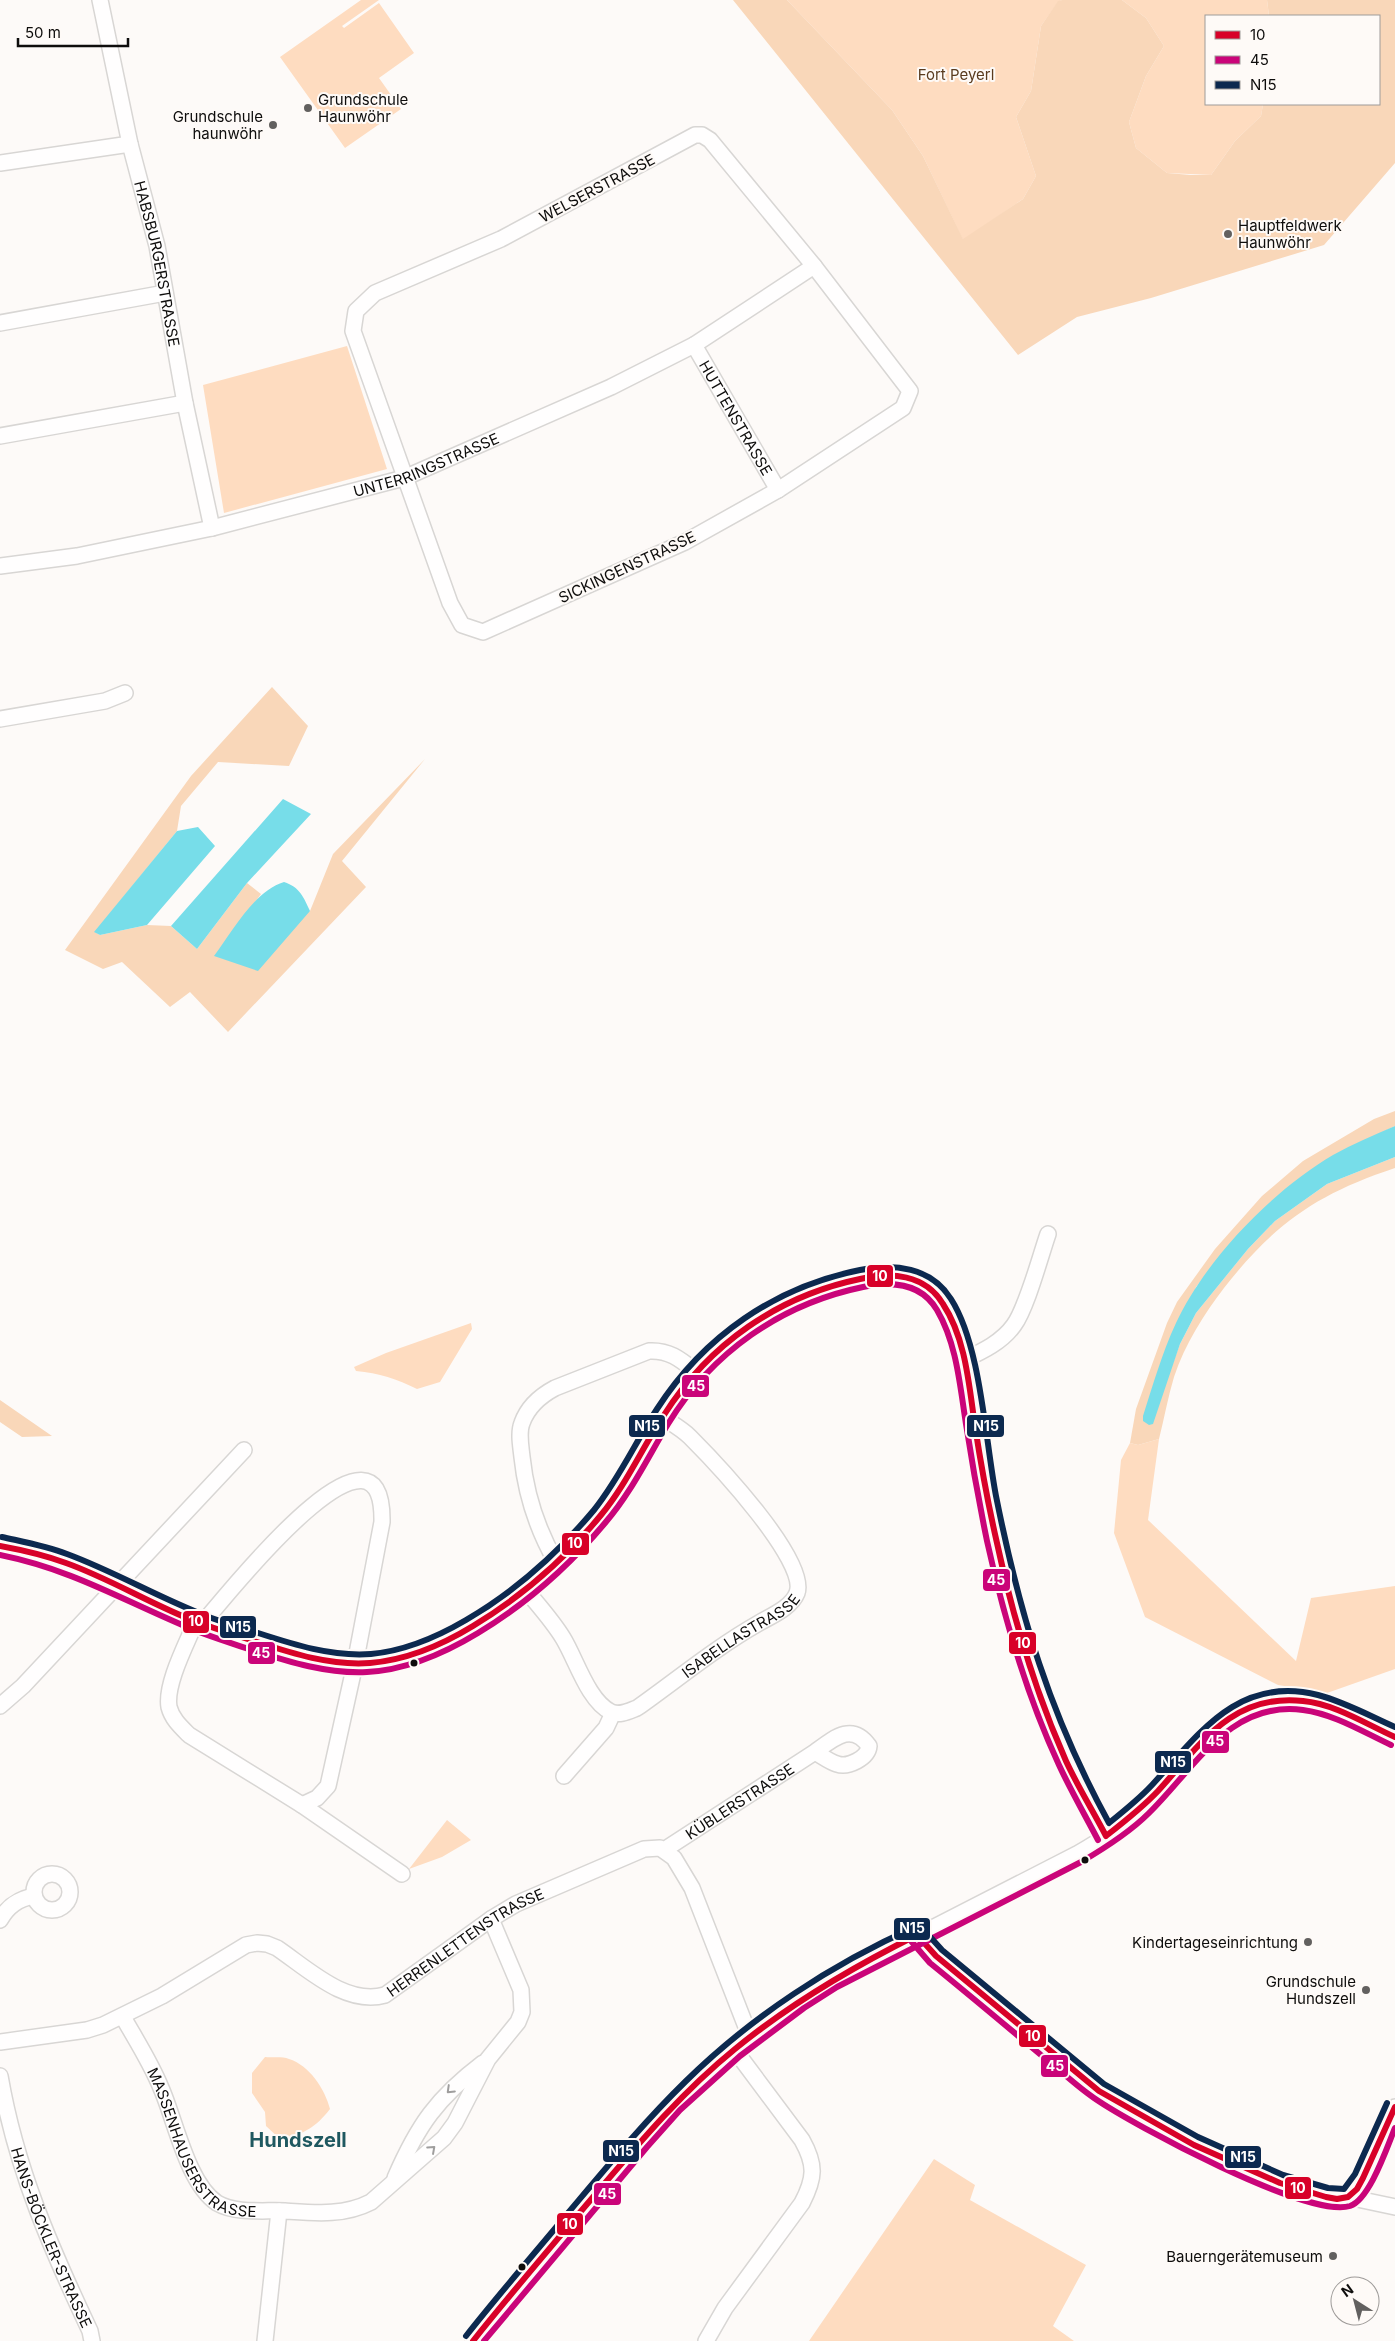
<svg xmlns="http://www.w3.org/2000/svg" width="1395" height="2341" font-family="Inter,sans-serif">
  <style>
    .green { fill: #fedcc0 }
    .forest { fill: #f9d7b9 }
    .water { fill: #77dde9 }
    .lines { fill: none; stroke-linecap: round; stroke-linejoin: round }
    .street-casing { stroke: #d8d6d4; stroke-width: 18 }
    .street { stroke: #fffefe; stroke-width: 15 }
    .bus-1-casing { stroke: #fefaf7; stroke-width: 10 }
    .bus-2-casing { stroke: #fefaf7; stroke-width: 10 }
    .bus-3-casing { stroke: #fefaf7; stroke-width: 10 }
    .bus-1 { stroke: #d80128; stroke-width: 6 }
    .bus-2 { stroke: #ca0479; stroke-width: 6 }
    .bus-3 { stroke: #0c294f; stroke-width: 6 }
    .oneway { stroke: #9f9e9d }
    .poi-dot { fill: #62605f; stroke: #fefaf7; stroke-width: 2 }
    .bus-dot { fill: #0e0d0c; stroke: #fefaf7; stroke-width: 2 }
    .labels { text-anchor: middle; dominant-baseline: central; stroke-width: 4; stroke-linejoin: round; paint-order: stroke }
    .park-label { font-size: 15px; fill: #5a3b1e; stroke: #fefaf7 }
    .poi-label { font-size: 15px; fill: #0e0d0c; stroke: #fefaf7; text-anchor: end }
    .street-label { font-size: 15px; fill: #0e0d0c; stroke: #fefaf7 }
    .district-label { font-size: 20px; font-weight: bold; fill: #1f5860; stroke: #fefaf7 }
    .line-badge { stroke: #fefaf7; stroke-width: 2 }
    .badge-label { font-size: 14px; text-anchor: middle; font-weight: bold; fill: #fff }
  </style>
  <rect width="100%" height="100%" fill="#fdfaf8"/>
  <path class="green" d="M361 0H379L342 26 344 28 379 3 414 53 379 78 401 109 345 148 280 57Z
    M787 0H1062L1058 2 1041 26 1031 91 1016 117 1036 176 1023 199 963 240 923 156 892 110Z
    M1122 0H1267L1269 16H1206V104H1263L1261 116 1235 141 1211 175 1167 173 1136 148 1129 122 1146 76 1164 46 1146 18Z
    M347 346 387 469 224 513 203 385Z
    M471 1323 472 1329 440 1382 417 1389C397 1379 379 1373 356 1371L354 1367 386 1353Z
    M1159 1439 1148 1520 1296 1661 1311 1598 1395 1586V1669L1327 1693 1278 1685 1145 1617 1114 1533 1121 1460 1130 1443 1138 1445Z
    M447 1820 471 1840 442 1857 409 1869Z
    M265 2057C272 2058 282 2056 289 2059 309 2065 325 2089 330 2109 315 2128 305 2133 281 2140L266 2126 265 2112 252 2093V2073Z
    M934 2159 975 2185 970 2200 1086 2265 1053 2326 1074 2341H809Z"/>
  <path class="forest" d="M733 0H787L892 110 923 156 963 239 1023 199 1036 176 1016 117 1031 91 1041 26 1058 1 1062 0H1122L1146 18 1164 46 1146 76 1129 122 1136 148 1167 173 1191 175H1211L1235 141 1261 116 1263 104H1379V16H1269L1267 0H1395V163L1324 245 1151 298 1077 317 1018 355Z
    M272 687 308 726 289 766 218 762 181 806 177 831 95 932 100 935 147 925 171 926 197 949 247 883 261 894 215 956 310 911 333 854 425 759 342 861 366 887 228 1032 190 992 170 1007 122 962 103 969 65 950 191 776Z
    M1395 1111V1126L1333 1156 1295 1182 1258 1214 1222 1254 1196 1287 1170 1371 1180 1344 1196 1313 1248 1249 1275 1221 1327 1184 1395 1157V1168C1317 1194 1275 1223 1224 1288 1204 1314 1185 1344 1174 1377 1168 1397 1164 1419 1159 1439L1138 1445 1130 1443 1136 1409 1167 1323 1177 1302 1215 1249 1262 1196 1303 1161 1374 1119Z
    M0 1400 52 1436 22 1437 0 1422Z"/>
  <path class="water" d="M283 799 311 814 247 883 197 949 171 926Z
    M198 827 215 846 147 925 100 935 94 932 177 831Z
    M284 882C300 887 304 898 310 911L258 971 214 956C233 931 254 891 284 882Z
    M1395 1126V1157L1327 1184 1275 1221 1248 1249 1196 1313 1180 1344 1153 1424 1149 1425 1143 1421V1416C1153 1385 1162 1353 1176 1323 1206 1259 1272 1191 1333 1155 1353 1144 1374 1135 1395 1126Z"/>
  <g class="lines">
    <defs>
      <g id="street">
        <path id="s1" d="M100 0 130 144 157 246 185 403 212 528"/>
        <path d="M695 135H702L710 140 814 266 910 391 903 408 778 490 685 542 483 632 462 625 450 603 353 331 356 311 375 293 501 239Z"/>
        <path d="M0 163 130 144"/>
        <path d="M0 323 165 293"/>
        <path id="s2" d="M694 345 778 490"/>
        <path d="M0 436 185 403"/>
        <path id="s3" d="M0 566 77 556 212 528 404 478 611 387 694 345 814 266"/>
        <path d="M0 719 105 701 125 693"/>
        <path d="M964 1360C983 1351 1002 1342 1014 1325 1027 1307 1040 1257 1048 1234"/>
        <path d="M0 1546C25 1551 50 1556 74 1566 116 1582 155 1605 197 1622 216 1629 235 1635 254 1641 285 1652 319 1662 353 1663 394 1665 438 1647 473 1626 521 1598 565 1557 601 1515 626 1484 643 1448 664 1414 710 1341 783 1290 869 1277 899 1273 925 1275 943 1303 960 1332 966 1368 971 1401 977 1437 982 1473 990 1510 1006 1592 1029 1677 1063 1753 1075 1782 1092 1809 1106 1836"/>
        <path d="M556 1562C537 1529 526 1495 522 1457 521 1447 518 1433 522 1423 528 1406 540 1396 555 1388L649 1351C669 1350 680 1359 695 1371"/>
        <path id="s4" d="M525 1589C538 1605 552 1620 563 1638 576 1659 588 1701 611 1712 620 1716 629 1711 637 1708 678 1679 715 1648 759 1623 771 1616 791 1608 797 1593 809 1561 714 1461 690 1437 682 1429 671 1423 662 1417"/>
        <path d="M196 1621C187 1643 165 1684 169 1707 172 1719 181 1727 189 1735L302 1805 402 1874"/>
        <path d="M202 1624C222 1601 384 1394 382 1522L355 1664 328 1786 317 1798 302 1805"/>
        <path d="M0 1706 23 1686 244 1450"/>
        <path d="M564 1776 606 1728 613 1713"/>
        <path id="s5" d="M664 1850 815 1752C822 1756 830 1762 837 1764 848 1768 868 1758 869 1746 852 1722 834 1738 815 1752"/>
        <circle cx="52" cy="1892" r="18"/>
        <path d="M0 1920C8 1906 18 1899 34 1896"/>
        <path d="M917 1935 936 1956 976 1988 1046 2049 1099 2091 1123 2106 1194 2145 1280 2183 1326 2197 1337 2199 1348 2197 1395 2207"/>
        <path id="s6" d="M123 2017C136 2040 151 2063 161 2088 175 2119 187 2183 217 2203 236 2214 264 2210 285 2211 315 2213 344 2216 371 2202L444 2138 455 2123 488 2059 518 2022 522 2012 521 1990 491 1919"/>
        <path id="s7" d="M0 2042 87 2030 103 2025 162 1996 246 1945 257 1943 267 1944 277 1948C308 1969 346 2006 385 1995L491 1919 516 1904 644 1849 660 1848 674 1858 692 1888 750 2037"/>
        <path id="s8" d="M0 2076C16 2169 50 2246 90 2331L92 2341"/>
        <path d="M395 2178C418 2125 437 2098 483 2063"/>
        <path d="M1348 2197 1357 2189 1363 2178 1395 2107"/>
        <path d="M265 2341 279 2211"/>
        <path d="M473 2341 640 2141 674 2104 734 2049 799 2001 833 1979 1077 1854C1100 1841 1123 1826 1142 1808 1192 1762 1221 1690 1303 1701 1335 1706 1366 1724 1395 1737"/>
        <path d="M706 2341 725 2308 802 2203C815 2178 816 2165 802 2140L734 2049"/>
      </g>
    </defs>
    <use href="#street" class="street-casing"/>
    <use href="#street" class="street"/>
    <defs>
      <path id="bus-1" d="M0 1546C22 1550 44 1555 66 1563 111 1579 152 1605 197 1622 216 1629 235 1635 254 1641 291 1653 330 1666 370 1663 406 1660 442 1645 473 1626 521 1597 565 1559 601 1515 626 1485 642 1448 664 1415 709 1344 778 1296 860 1279 891 1272 925 1274 943 1304 966 1339 969 1386 975 1426 981 1465 988 1504 997 1543 1013 1618 1035 1691 1066 1761 1078 1787 1093 1811 1106 1836
        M1106 1836C1124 1822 1142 1808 1158 1791 1200 1745 1232 1693 1303 1701 1335 1704 1366 1724 1395 1737
        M917 1935 936 1956 1099 2091 1194 2145 1280 2183 1326 2197 1337 2199 1348 2197 1357 2189 1363 2178 1395 2107
        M473 2341C508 2297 545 2254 582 2210 630 2154 677 2096 735 2049 791 2003 853 1967 917 1935"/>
      <path id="bus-2" d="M0 1555C69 1569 117 1597 180 1624 204 1635 228 1642 252 1650 289 1662 328 1674 367 1672 407 1670 445 1653 478 1633 526 1604 569 1566 605 1523 631 1493 648 1457 668 1424 712 1352 781 1304 863 1287 891 1281 921 1283 937 1310 957 1344 960 1387 966 1424 972 1463 979 1502 987 1541 1004 1618 1026 1694 1059 1765 1071 1791 1085 1815 1098 1840
        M911 1941 930 1963C967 1993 1004 2024 1041 2055 1059 2069 1076 2086 1094 2098 1133 2125 1308 2219 1350 2206 1370 2199 1387 2147 1395 2128
        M484 2341 647 2147 680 2110 740 2056 804 2008 837 1987 1081 1862C1105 1848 1129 1833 1149 1813 1194 1769 1230 1700 1303 1710 1334 1714 1363 1732 1391 1745"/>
      <path id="bus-3" d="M2 1537C24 1542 46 1546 67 1554 113 1571 154 1595 199 1613 217 1621 236 1626 255 1632 292 1644 331 1657 371 1654 404 1651 437 1637 466 1620 514 1592 558 1553 594 1510 619 1479 635 1443 657 1409 704 1336 775 1287 860 1270 894 1263 931 1267 951 1299 981 1346 985 1439 996 1496 1020 1616 1050 1715 1109 1823 1124 1811 1139 1799 1152 1785 1199 1734 1238 1675 1318 1695 1345 1702 1370 1716 1395 1727
        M466 2336C499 2294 534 2254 568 2213 606 2168 644 2122 686 2081 751 2017 832 1964 915 1927L923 1929 942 1950 1104 2084 1198 2137 1283 2175 1328 2188 1344 2189 1355 2174 1387 2103"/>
    </defs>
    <use href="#bus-1" class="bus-1-casing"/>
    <use href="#bus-2" class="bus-2-casing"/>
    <use href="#bus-3" class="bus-3-casing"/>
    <use href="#bus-1" class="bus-1"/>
    <use href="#bus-2" class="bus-2"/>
    <use href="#bus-3" class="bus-3"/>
  </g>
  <defs><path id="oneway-chevron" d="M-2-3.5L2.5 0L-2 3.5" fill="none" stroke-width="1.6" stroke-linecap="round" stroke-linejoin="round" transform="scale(1.25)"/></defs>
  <g class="oneway">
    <use href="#oneway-chevron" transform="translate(450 2090) rotate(136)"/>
    <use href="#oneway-chevron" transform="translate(432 2149) rotate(-42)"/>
  </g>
  <g class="poi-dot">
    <circle cx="308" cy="108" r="5"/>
    <circle cx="273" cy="125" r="5"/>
    <circle cx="1228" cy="234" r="5"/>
    <circle cx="1308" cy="1942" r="5"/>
    <circle cx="1366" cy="1990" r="5"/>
    <circle cx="1333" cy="2256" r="5"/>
  </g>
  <g class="bus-dot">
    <circle cx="414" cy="1663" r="4.5"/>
    <circle cx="1085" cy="1860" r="4.5"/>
    <circle cx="522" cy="2267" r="4.5"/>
  </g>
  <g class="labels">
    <g class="park-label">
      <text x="956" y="74">Fort Peyerl</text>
    </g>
    <g class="poi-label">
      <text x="318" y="99" text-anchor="start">Grundschule<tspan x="318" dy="17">Haunwöhr</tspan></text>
      <text x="263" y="116">Grundschule<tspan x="263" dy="17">haunwöhr</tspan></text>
      <text x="1238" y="225" text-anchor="start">Hauptfeldwerk<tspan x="1238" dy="17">Haunwöhr</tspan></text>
      <text x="1298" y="1942">Kindertageseinrichtung</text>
      <text x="1356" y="1981">Grundschule<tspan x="1356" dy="17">Hundszell</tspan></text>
      <text x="1323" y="2256">Bauerngerätemuseum</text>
    </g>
    <g class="street-label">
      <text transform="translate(597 188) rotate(-28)">WELSERSTRASSE</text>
      <text stroke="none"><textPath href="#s1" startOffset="270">HABSBURGERSTRASSE</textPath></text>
      <text stroke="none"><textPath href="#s2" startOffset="84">HUTTENSTRASSE</textPath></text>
      <text stroke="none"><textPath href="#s3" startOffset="439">UNTERRINGSTRASSE</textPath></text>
      <text transform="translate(627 567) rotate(-25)">SICKINGENSTRASSE</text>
      <text stroke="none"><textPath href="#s4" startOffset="305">ISABELLASTRASSE</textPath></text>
      <text stroke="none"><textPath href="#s5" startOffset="90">KÜBLERSTRASSE</textPath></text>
      <text stroke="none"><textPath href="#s7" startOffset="519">HERRENLETTENSTRASSE</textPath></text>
      <text stroke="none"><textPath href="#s6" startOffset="155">MASSENHAUSERSTRASSE</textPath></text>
      <text stroke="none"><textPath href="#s8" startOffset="170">HANS-BÖCKLER-STRASSE</textPath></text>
    </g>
    <g class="district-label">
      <text x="298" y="2140">Hundszell</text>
    </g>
  </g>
  <g class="line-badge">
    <rect x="866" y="1264" width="28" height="24" rx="5" fill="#d80128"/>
    <rect x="681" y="1374" width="29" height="24" rx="5" fill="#ca0479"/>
    <rect x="966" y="1414" width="39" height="24" rx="5" fill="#0c294f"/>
    <rect x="628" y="1414" width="38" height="24" rx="5" fill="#0c294f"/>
    <rect x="561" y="1532" width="29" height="24" rx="5" fill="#d80128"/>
    <rect x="982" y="1568" width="29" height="24" rx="5" fill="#ca0479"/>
    <rect x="182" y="1610" width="28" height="24" rx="5" fill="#d80128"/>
    <rect x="219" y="1615" width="38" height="24" rx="5" fill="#0c294f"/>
    <rect x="1008" y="1631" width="29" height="24" rx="5" fill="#d80128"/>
    <rect x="247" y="1641" width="29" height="24" rx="5" fill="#ca0479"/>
    <rect x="1201" y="1730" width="29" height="24" rx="5" fill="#ca0479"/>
    <rect x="1154" y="1750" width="38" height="24" rx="5" fill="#0c294f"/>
    <rect x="893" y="1917" width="38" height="24" rx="5" fill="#0c294f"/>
    <rect x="1018" y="2024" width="29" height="24" rx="5" fill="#d80128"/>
    <rect x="1040" y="2054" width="29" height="24" rx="5" fill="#ca0479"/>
    <rect x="602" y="2139" width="38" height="24" rx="5" fill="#0c294f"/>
    <rect x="1224" y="2145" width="38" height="24" rx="5" fill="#0c294f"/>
    <rect x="1284" y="2176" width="28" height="24" rx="5" fill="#d80128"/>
    <rect x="593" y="2182" width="29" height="24" rx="5" fill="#ca0479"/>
    <rect x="556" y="2212" width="28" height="24" rx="5" fill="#d80128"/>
  </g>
  <g class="badge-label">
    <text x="880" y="1281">10</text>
    <text x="696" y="1391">45</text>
    <text x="986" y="1431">N15</text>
    <text x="647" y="1431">N15</text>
    <text x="575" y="1548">10</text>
    <text x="996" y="1585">45</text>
    <text x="196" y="1626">10</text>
    <text x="238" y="1632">N15</text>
    <text x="1023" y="1648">10</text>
    <text x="261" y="1658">45</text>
    <text x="1215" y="1746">45</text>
    <text x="1173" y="1767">N15</text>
    <text x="912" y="1933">N15</text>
    <text x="1033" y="2041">10</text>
    <text x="1055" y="2071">45</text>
    <text x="621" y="2156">N15</text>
    <text x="1243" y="2162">N15</text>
    <text x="1298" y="2193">10</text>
    <text x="607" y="2199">45</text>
    <text x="570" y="2229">10</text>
  </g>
  <rect x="1205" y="15" width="175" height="90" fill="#fefaf7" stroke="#9e9b99"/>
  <rect x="1215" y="31" width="25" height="8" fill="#d80128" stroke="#9e9b99"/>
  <text x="1250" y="40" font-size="15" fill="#0e0d0c">10</text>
  <rect x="1215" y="56" width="25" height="8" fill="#ca0479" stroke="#9e9b99"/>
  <text x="1250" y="65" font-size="15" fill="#0e0d0c">45</text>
  <rect x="1215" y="81" width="25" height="8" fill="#0c294f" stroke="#9e9b99"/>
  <text x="1250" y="90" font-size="15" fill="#0e0d0c">N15</text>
  <g transform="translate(1355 2301) rotate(324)"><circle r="24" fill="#fefaf7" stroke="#9e9b99"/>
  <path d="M0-4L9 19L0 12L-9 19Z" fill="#62605f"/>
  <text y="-8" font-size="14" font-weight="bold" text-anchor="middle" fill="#0e0d0c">N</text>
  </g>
  <path d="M18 38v8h110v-8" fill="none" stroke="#0e0d0c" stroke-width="2.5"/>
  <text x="25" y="38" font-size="15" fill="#0e0d0c" stroke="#fefaf7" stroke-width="4" paint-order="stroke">50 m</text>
</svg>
